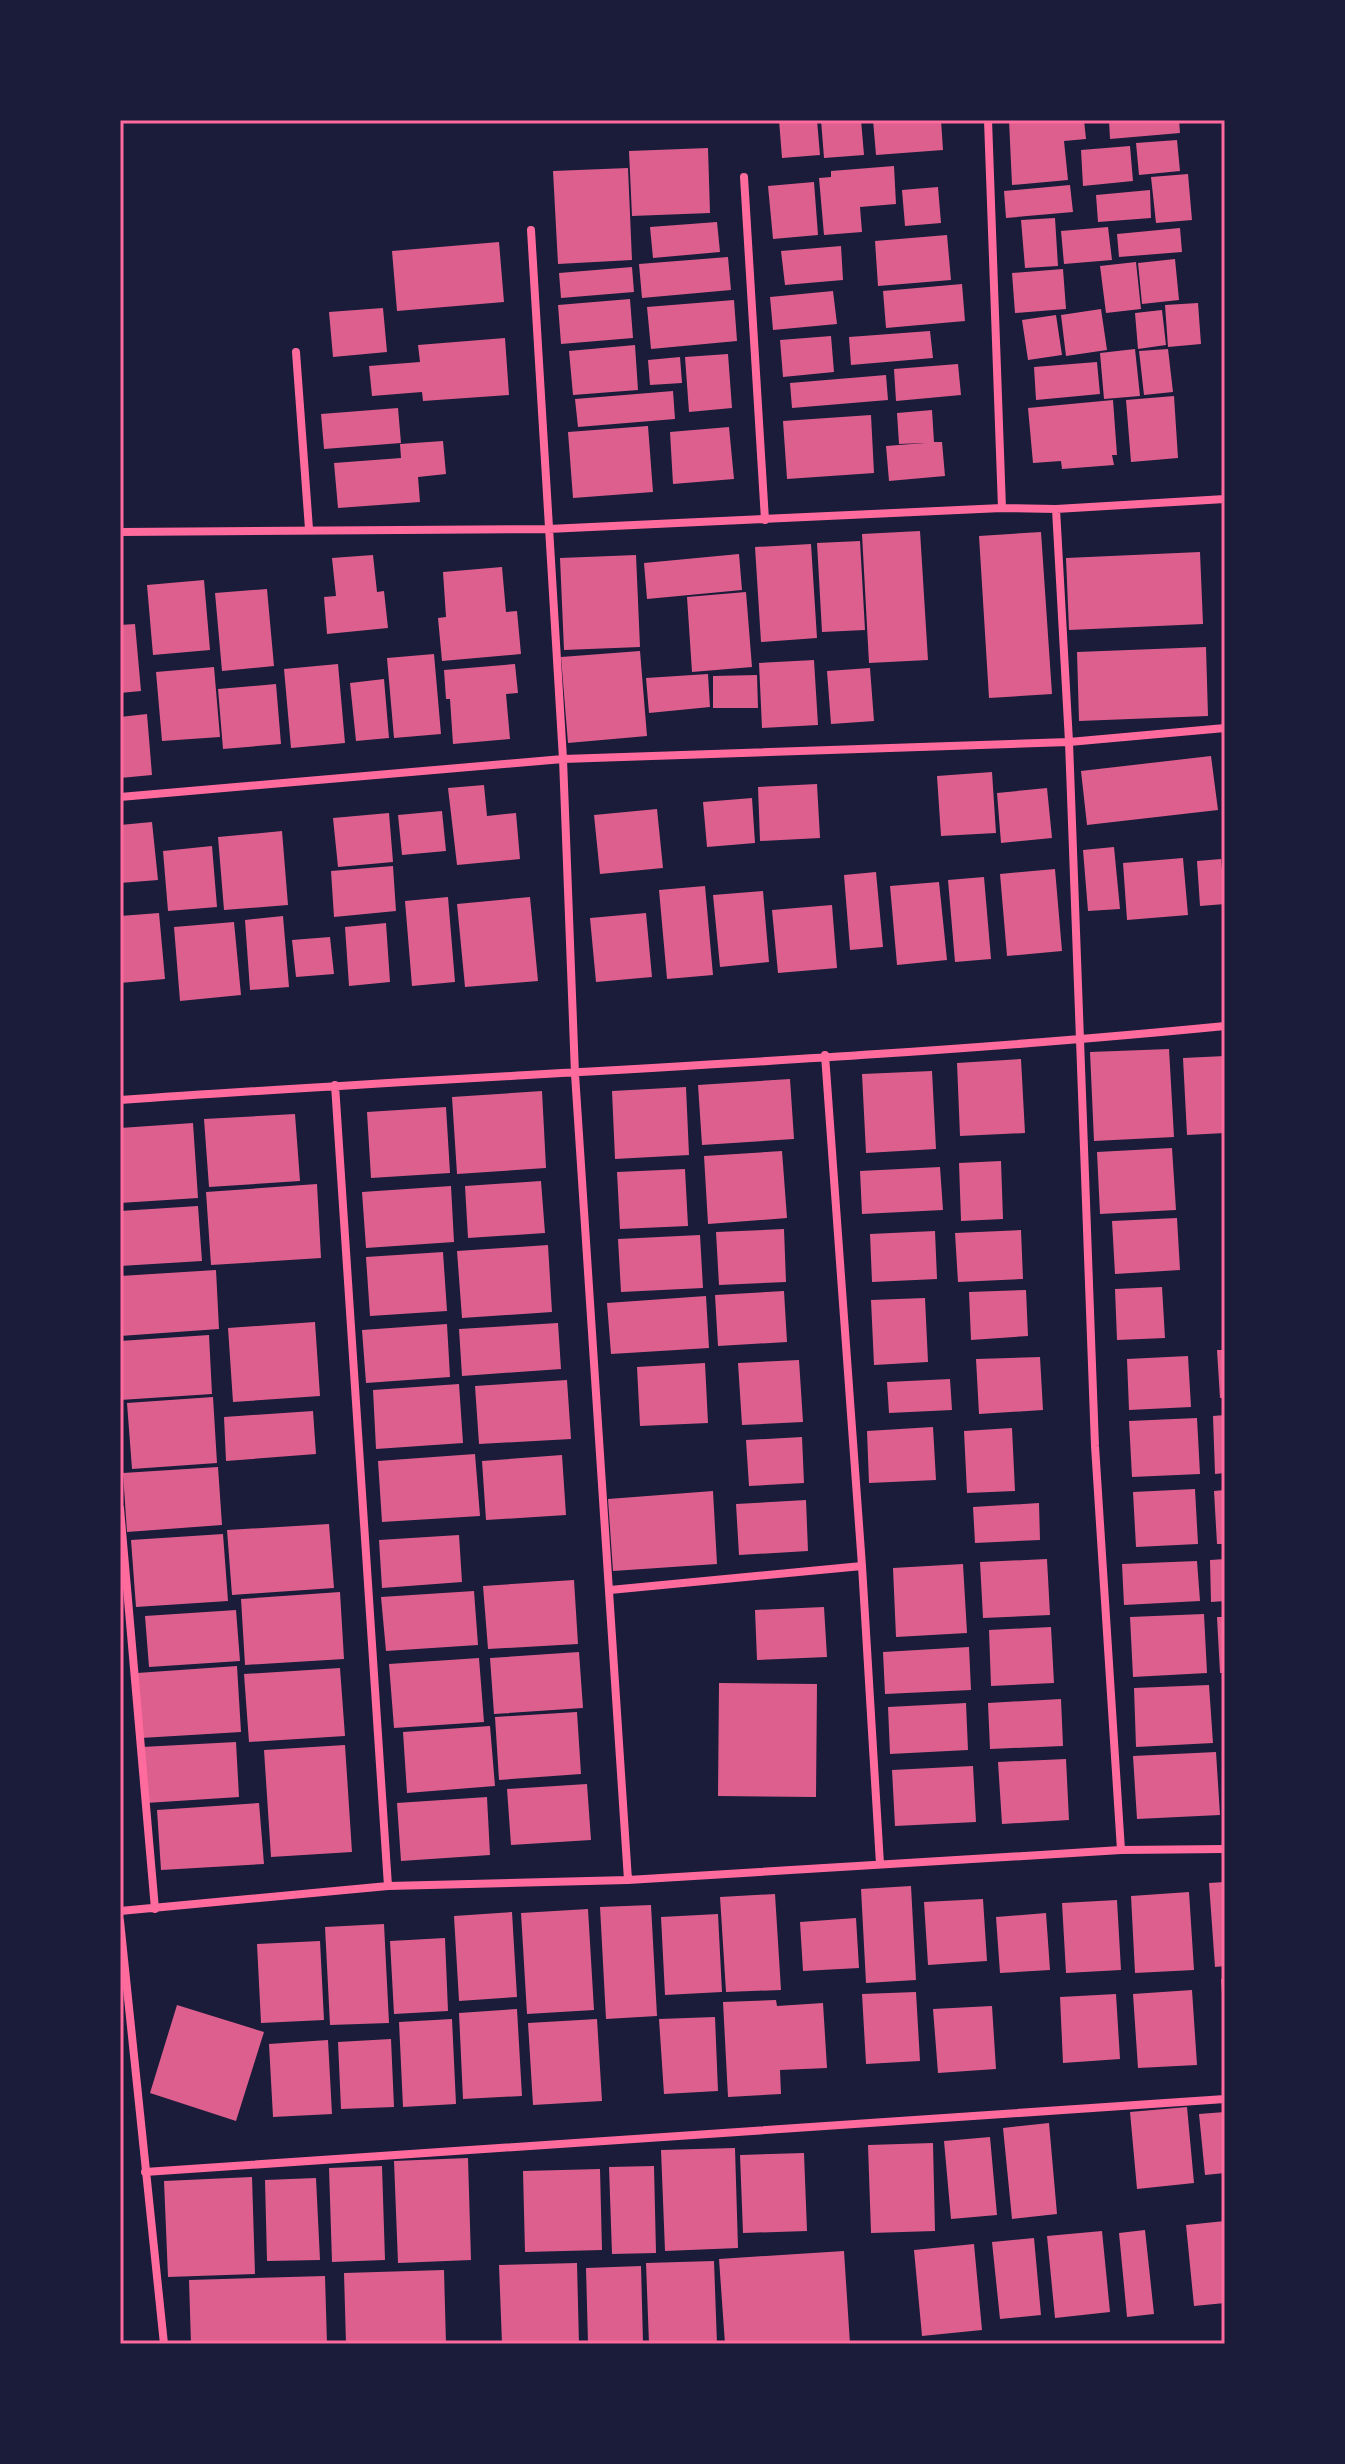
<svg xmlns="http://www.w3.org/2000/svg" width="1345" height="2464" font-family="'Work Sans',sans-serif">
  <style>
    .building { fill: #dd5f8e }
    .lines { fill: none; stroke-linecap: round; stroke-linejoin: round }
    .minor { stroke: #ff6b9d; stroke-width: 8 }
    .neatline { fill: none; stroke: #ff6b9d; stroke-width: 3 }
  </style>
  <rect width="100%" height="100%" fill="#1b1b3a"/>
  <path class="building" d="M779 120H817L820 155 782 158Z
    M821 120H861L864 155 824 158Z
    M873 120H941L943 150 876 155Z
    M1009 120H1084L1086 139 1064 141 1068 180 1012 185Z
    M1109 120H1179L1180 133 1110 139Z
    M1177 140 1180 171 1139 175 1136 143Z
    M1130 146 1133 181 1083 186 1081 150Z
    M708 148 710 213 632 216 629 151Z
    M894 166 896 204 860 207 862 232 824 235 819 178 831 177V171Z
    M628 168 632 260 558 264 553 171Z
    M1188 174 1192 220 1156 223 1151 177Z
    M814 182 818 235 773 239 768 186Z
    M1070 185 1073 212 1006 218 1004 191Z
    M938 187 941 223 905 226 902 190Z
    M1150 190 1151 218 1098 222 1096 195Z
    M1055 218 1058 266 1025 268 1021 220Z
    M717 222 720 252 653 258 650 227Z
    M1108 227 1112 260 1064 264 1061 231Z
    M1180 228 1182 252 1119 257 1117 234Z
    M947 235 951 280 878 286 875 241Z
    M499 242 504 302 397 311 392 251Z
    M841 246 843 280 785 285 781 251Z
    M728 257 731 290 642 298 639 264Z
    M1175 259 1179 300 1142 304 1138 263Z
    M1136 262 1141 309 1106 313 1100 266Z
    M632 267 634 292 561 298 559 273Z
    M1063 269 1066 309 1015 313 1012 273Z
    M962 284 965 321 886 328 883 291Z
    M833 291 837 324 773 330 770 297Z
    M630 299 633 338 561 344 558 305Z
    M734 300 737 341 651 349 647 307Z
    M1198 303 1201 344 1168 347 1165 305Z
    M383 308 387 352 333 357 329 312Z
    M1101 309 1107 350 1066 356 1061 315Z
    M1162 310 1166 345 1138 349 1135 313Z
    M1056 315 1062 355 1028 360 1022 320Z
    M930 331 933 358 851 365 849 337Z
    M831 336 834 372 783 377 780 340Z
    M505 338 509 395 423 401 422 392 372 396 369 366 420 362 418 345Z
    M635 345 638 390 573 395 569 351Z
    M1135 349 1140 396 1104 399 1100 353Z
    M1168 349 1173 392 1144 395 1139 351Z
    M728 354 732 408 689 412 685 357Z
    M680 357 682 383 650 385 648 360Z
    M1097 362 1100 394 1036 400 1034 367Z
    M958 364 961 395 896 401 894 369Z
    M886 375 888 400 792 408 790 383Z
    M673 391 675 419 578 427 575 399Z
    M1174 396 1178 458 1131 462 1126 400Z
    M1113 400 1117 455H1112L1114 465 1062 469 1061 461 1033 463 1028 408Z
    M398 408 401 443 324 449 321 414Z
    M932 410 934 442H942L945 476 889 481 886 446 925 443 899 444 897 413Z
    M871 415 874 473 787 479 783 421Z
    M648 426 653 492 573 498 568 432Z
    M729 427 734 479 673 484 670 432Z
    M443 441 446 474 418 477 420 502 338 508 334 463 401 458 400 444Z
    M920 531 928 660 869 663 862 534Z
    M1041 532 1052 694 989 698 979 536Z
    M860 541 865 630 822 632 817 543Z
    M811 544 817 638 761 642 755 547Z
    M1200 552 1203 624 1069 630 1066 558Z
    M739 554 742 590 647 599 644 563Z
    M373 555 377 592 384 591 388 628 327 634 324 597 336 596 332 558Z
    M636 555 640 647 564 650 560 558Z
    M502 567 506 612 517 611 521 654 442 661 438 618 446 617 443 572Z
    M204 580 210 650 153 655 147 585Z
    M267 589 274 666 222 671 215 593Z
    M746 592 752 667 692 672 687 597Z
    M135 624 141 691 120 693V625Z
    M1206 647 1208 716 1079 721 1077 652Z
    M640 651 647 736 568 743 561 657Z
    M434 654 441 734 394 738 387 658Z
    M814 660 818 725 762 728 759 663Z
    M338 664 345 743 291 748 284 669Z
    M515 664 518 693 506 694 510 739 453 744 450 699H446L444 670Z
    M214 667 220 737 162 741 156 672Z
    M870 668 874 721 831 724 827 671Z
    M708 674 710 707 649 713 646 678Z
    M757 675 758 708H713V676Z
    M384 679 389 738 356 741 350 683Z
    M276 684 281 744 223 749 218 689Z
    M147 714 152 775 120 778V717Z
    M1211 756 1218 810 1087 825 1081 771Z
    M992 772 996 833 941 836 937 776Z
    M817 784 820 838 760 841 758 787Z
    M484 785 487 816 516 813 520 859 457 865 448 788Z
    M1047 788 1052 838 1001 843 997 793Z
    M752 798 755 843 707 847 703 802Z
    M657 809 663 868 600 874 594 815Z
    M442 811 446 851 402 855 398 815Z
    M389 813 393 862 338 867 333 818Z
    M152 822 158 880 120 883V825Z
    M282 831 288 905 224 910 218 837Z
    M212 846 217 907 168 911 163 851Z
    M1114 847 1120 909 1088 911 1083 850Z
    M1183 858 1188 915 1127 920 1123 863Z
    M1221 859 1225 904 1200 906 1197 861Z
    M393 866 396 911 334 917 331 871Z
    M1055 869 1062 951 1007 956 1000 874Z
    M876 872 883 947 850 950 844 875Z
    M984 877 991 959 955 962 948 880Z
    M939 882 947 960 897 965 890 886Z
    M705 886 713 975 667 979 659 890Z
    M763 891 769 962 720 967 713 895Z
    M448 897 455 982 412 986 405 901Z
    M530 897 538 981 465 987 457 904Z
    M832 905 837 968 778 973 772 910Z
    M159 913 165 979 120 983V916Z
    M646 913 652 977 596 982 590 918Z
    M283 916 289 987 250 990 245 920Z
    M234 922 241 995 180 1001 174 927Z
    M386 923 390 982 349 986 345 927Z
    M330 937 334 974 296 977 292 940Z
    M1169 1049 1174 1137 1094 1141 1090 1052Z
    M1225 1056V1133L1187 1135 1183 1058Z
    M1021 1059 1025 1133 960 1136 957 1063Z
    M932 1071 936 1149 866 1153 862 1074Z
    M790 1079 794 1139 702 1145 698 1085Z
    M686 1087 689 1155 615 1159 612 1091Z
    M542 1091 546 1168 457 1174 452 1097Z
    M446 1107 450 1173 371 1178 367 1112Z
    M295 1114 300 1181 209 1187 204 1119Z
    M193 1123 198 1198 120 1203V1128Z
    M1172 1148 1176 1210 1100 1214 1097 1152Z
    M782 1151 787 1218 708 1224 704 1156Z
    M1001 1161 1003 1219 961 1221 959 1163Z
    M940 1167 943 1210 862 1214 860 1171Z
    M685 1169 688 1226 620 1229 617 1172Z
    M541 1181 545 1233 468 1238 465 1186Z
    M317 1184 321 1258 211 1265 206 1192Z
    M451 1186 454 1242 366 1248 362 1192Z
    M198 1206 202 1261 120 1266V1211Z
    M1177 1218 1180 1270 1115 1274 1112 1221Z
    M784 1229 786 1282 719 1285 716 1232Z
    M1021 1230 1023 1279 958 1282 955 1233Z
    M935 1231 937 1279 872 1282 870 1234Z
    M700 1235 703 1288 621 1292 618 1239Z
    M548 1245 552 1312 462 1318 457 1251Z
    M443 1252 447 1311 370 1316 366 1257Z
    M216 1270 219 1329 120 1336V1276Z
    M1162 1287 1165 1338 1117 1340 1115 1289Z
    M1026 1290 1028 1336 971 1340 969 1292Z
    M784 1291 787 1342 718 1346 715 1295Z
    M706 1296 709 1348 611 1354 607 1303Z
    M925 1298 928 1362 874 1365 871 1300Z
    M315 1322 320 1396 233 1402 228 1328Z
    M558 1323 561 1369 462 1376 459 1329Z
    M447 1324 450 1377 366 1383 362 1330Z
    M209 1335 212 1394 120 1400V1341Z
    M1217 1350H1225V1398H1220Z
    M1188 1356 1191 1407 1129 1410 1127 1359Z
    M1040 1357 1043 1410 979 1414 976 1359Z
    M799 1360 803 1422 742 1425 738 1363Z
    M705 1363 708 1423 640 1426 637 1367Z
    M950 1379 952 1410 889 1413 887 1382Z
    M567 1380 571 1439 479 1444 475 1386Z
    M459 1384 463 1443 376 1449 373 1390Z
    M213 1397 217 1463 132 1469 127 1403Z
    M313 1411 316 1454 226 1461 224 1417Z
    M1225 1415V1473L1215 1474 1213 1416Z
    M1197 1418 1200 1474 1132 1477 1129 1421Z
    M933 1427 936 1480 869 1483 867 1431Z
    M1012 1428 1015 1491 967 1493 964 1431Z
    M802 1437 804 1483 749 1486 746 1440Z
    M475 1454 480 1516 382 1522 378 1461Z
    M562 1455 566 1515 486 1520 482 1461Z
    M218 1467 222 1525 127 1532 123 1473Z
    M1195 1489 1198 1544 1136 1547 1133 1492Z
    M1225 1490V1544H1217L1214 1491Z
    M713 1491 717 1564 613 1571 608 1499Z
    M806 1500 808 1551 739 1555 736 1504Z
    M1039 1503 1040 1540 975 1543 973 1507Z
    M329 1524 334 1588 232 1595 227 1530Z
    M223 1534 228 1601 136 1607 131 1540Z
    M459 1535 462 1582 382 1588 379 1540Z
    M1047 1559 1050 1615 983 1618 980 1562Z
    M1225 1559V1601L1211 1602 1210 1560Z
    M1197 1561 1200 1601 1124 1605 1122 1564Z
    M963 1564 967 1633 896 1637 893 1568Z
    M574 1580 578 1644 488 1649 483 1586Z
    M474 1591 478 1645 386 1651 381 1597Z
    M340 1592 344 1659 245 1665 241 1599Z
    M824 1607 827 1657 757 1660 755 1610Z
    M236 1610 240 1661 149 1667 145 1616Z
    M1204 1614 1207 1673 1133 1677 1130 1617Z
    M1217 1617H1225V1673H1220Z
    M1051 1627 1054 1683 991 1686 989 1630Z
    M969 1647 971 1690 885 1694 883 1652Z
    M579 1652 583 1708 494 1714 490 1658Z
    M479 1658 484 1722 394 1728 389 1664Z
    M237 1666 241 1732 141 1738 137 1673Z
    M340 1668 345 1736 249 1742 244 1674Z
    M719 1683 817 1684 816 1797 718 1796Z
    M1209 1685 1213 1743 1136 1747 1134 1688Z
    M1061 1699 1063 1746 990 1749 988 1703Z
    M966 1703 968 1750 890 1754 888 1707Z
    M577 1712 581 1774 499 1780 495 1717Z
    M490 1726 495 1786 407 1793 403 1732Z
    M236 1742 239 1797 146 1803 142 1747Z
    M345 1745 352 1852 271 1857 264 1750Z
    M1216 1752 1220 1815 1137 1819 1133 1756Z
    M1066 1759 1069 1820 1002 1824 998 1762Z
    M973 1766 976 1822 895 1826 892 1770Z
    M587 1784 591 1840 511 1845 507 1789Z
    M487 1797 490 1855 401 1861 397 1803Z
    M259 1803 264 1864 161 1870 157 1810Z
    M1225 1882V1966L1215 1967 1209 1883Z
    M911 1886 916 1980 866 1983 861 1889Z
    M1189 1892 1194 1970 1135 1973 1131 1896Z
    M775 1894 781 1990 726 1992 720 1897Z
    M983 1899 987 1961 928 1965 924 1902Z
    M1117 1900 1121 1970 1066 1973 1062 1903Z
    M651 1905 657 2016 606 2019 600 1907Z
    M588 1909 594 2010 527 2014 521 1913Z
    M512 1912 517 1997 459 2001 454 1916Z
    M1046 1913 1050 1970 1000 1973 996 1917Z
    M718 1914 722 1992 665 1995 661 1917Z
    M856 1918 859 1968 803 1971 800 1922Z
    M384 1924 389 2023 330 2025 325 1927Z
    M445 1938 448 2011 394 2014 390 1941Z
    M320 1941 324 2020 261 2023 257 1944Z
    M1221 1979H1225V2009H1223Z
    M1192 1990 1197 2065 1138 2068 1133 1994Z
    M916 1992 920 2061 866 2064 862 1994Z
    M1116 1994 1120 2059 1063 2063 1060 1997Z
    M776 2000 777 2006 823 2003 827 2068 780 2070 781 2094 728 2097 723 2002Z
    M177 2005 264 2032 236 2121 150 2093Z
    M992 2006 996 2069 938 2073 933 2009Z
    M517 2009 522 2096 463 2099 459 2013Z
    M715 2017 718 2091 664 2094 659 2019Z
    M452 2019 456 2104 403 2107 399 2022Z
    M597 2019 602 2101 533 2105 528 2023Z
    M391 2039 394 2107 341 2109 338 2042Z
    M328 2040 332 2114 273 2117 269 2044Z
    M1187 2107 1194 2183 1137 2189 1130 2112Z
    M1225 2112V2173L1205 2175 1199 2114Z
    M1049 2123 1057 2214 1012 2219 1003 2128Z
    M990 2137 997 2215 951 2219 944 2141Z
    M933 2143 935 2231 871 2233 868 2145Z
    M735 2148 738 2248 665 2251 661 2150Z
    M804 2153 807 2231 743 2233 740 2155Z
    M468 2158 471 2260 398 2263 394 2161Z
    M382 2166 385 2260 332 2262 329 2168Z
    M654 2166 656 2253 612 2254 609 2167Z
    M600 2169 602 2250 525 2252 523 2171Z
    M252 2177 255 2274 168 2277 164 2181Z
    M316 2178 320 2260 267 2261 265 2180Z
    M1225 2221V2303L1194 2306 1186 2225Z
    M1145 2230 1154 2314 1127 2317 1119 2233Z
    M1102 2231 1110 2312 1055 2318 1047 2236Z
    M1034 2238 1041 2315 1000 2319 992 2242Z
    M974 2244 982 2330 922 2336 914 2250Z
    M844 2251 850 2344H725L719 2259Z
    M714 2261 717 2344H649L646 2263Z
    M577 2263 579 2344H502L499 2265Z
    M641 2266 643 2342 588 2343 586 2268Z
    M444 2270 446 2344H346L344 2273Z
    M325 2276 327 2344H191L189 2280Z"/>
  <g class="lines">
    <path class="minor" d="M988 120 1002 508
      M744 177 765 520
      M531 230 563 759 575 1074 628 1880
      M296 352 309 529
      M1056 509 1069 742 1095 1446 1121 1850
      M120 532 548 529 1002 508 1056 509 1225 499
      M120 797 563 759 1069 742 1225 728
      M825 1055 862 1566 880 1864
      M335 1085 388 1886
      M120 1100C488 1074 858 1062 1225 1026
      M120 1508 155 1909
      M610 1590 862 1566
      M120 1911 388 1886 628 1880 1121 1850 1225 1849
      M120 1921 164 2344
      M145 2172 1225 2099"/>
  </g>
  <rect width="1345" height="2464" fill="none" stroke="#1b1b3a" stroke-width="244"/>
  <rect x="122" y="122" width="1101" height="2220" class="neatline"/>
</svg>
